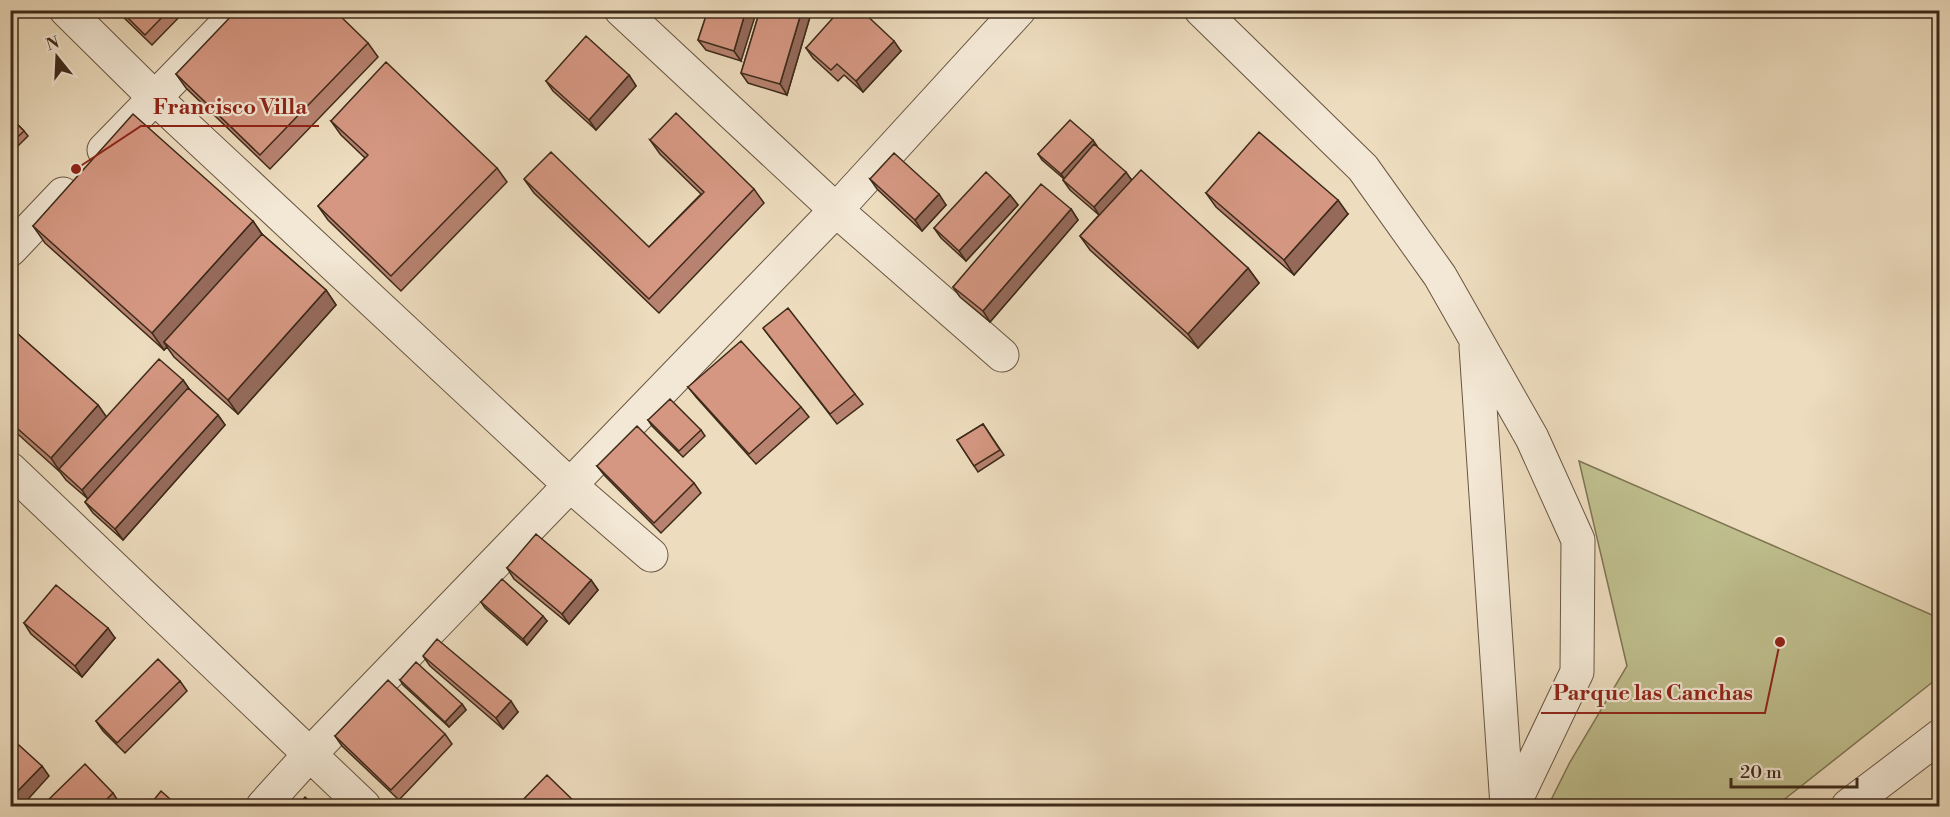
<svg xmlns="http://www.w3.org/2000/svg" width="1950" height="817" font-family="'Libre Bodoni',serif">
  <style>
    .green { fill: #bfbe8d; stroke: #7e7453; stroke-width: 1.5 }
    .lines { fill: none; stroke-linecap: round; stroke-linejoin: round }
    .minor-casing { stroke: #695642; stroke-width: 35 }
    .minor { stroke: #f3e8d5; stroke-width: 33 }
    .wall { fill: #b78270; stroke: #3d2a19; stroke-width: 1.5 }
    .shaded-wall { fill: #956a5b; stroke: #3d2a19; stroke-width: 1.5 }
    .building { fill: #d59782; stroke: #3d2a19; stroke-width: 1.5 }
    .leader { fill: none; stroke: #8f2418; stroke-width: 2 }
    .callout-dot { fill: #8f2418; stroke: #f3e8d5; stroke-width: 2 }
    .callout-label { font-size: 22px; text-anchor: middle; font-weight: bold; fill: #8f2418; stroke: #f3e8d5; stroke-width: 4.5; stroke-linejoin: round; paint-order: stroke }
  </style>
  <rect width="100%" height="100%" fill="#eddcbe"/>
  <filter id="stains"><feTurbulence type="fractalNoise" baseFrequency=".00333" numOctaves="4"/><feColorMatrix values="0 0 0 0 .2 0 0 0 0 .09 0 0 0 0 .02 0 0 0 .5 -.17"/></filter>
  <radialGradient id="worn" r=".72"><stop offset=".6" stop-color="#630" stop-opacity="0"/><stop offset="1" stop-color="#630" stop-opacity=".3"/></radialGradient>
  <path class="green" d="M1579 461 1939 618V677L1776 806H1548L1570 762 1627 666Z"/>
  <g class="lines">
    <defs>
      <path id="minor" d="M66 10 154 97 571 486 651 555
        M621 10 836 210 1002 355
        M1201 10 1363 168 1440 276 1532 438 1578 540 1577 672 1513 806
        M104 150 240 10
        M10 250 63 194
        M1476 347 1507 806
        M10 469 364 806
        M263 806 310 754 836 210 1019 10
        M1848 806 1940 736"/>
    </defs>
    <use href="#minor" class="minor-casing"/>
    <use href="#minor" class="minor"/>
  </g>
  <path class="wall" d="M116 10H186L152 45Z
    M708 10 741 61 706 50 698 40Z
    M760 10H812L787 95 748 83 741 73Z
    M368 43 378 57 270 169 186 88 176 74Z
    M806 48 901 51 863 92 844 75 838 81 813 58Z
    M629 75 636 86 596 130 553 91 546 81Z
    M10 117 24 131 28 136 10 154Z
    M331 121 497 168 507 182 401 291 328 220 318 206 365 158 341 135Z
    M650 140 754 189 764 203 659 313 534 193 524 179 649 247 701 194 660 154Z
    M1096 146 1132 180 1248 268 1259 283 1198 348 1090 250 1080 236 1099 215 1070 190 1063 180 1064 179 1042 160 1038 154Z
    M870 179 946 205 922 231 877 189Z
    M1206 193 1348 214 1294 275 1216 207Z
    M1010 195 1018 205 966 261 941 238 934 228Z
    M1071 209 1078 220 990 322 960 297 953 287Z
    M253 221 262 234 326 290 336 305 238 414 174 357 167 347 164 350 45 243 33 226Z
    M10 327 98 405 106 417 183 380 189 389 218 415 225 425 123 540 93 513 85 502 88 499 66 480 60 472 10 427Z
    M763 328 855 394 863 404 837 424Z
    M688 387 801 407 809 417 756 464 696 397Z
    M648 420 701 430 705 436 683 457 652 426Z
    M983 424 1004 455 978 472 957 440Z
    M597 466 694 483 701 493 661 533 605 476Z
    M507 568 591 580 598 590 569 624 514 579Z
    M481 602 547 621 527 645 485 608Z
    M24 623 115 638 82 677 31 634Z
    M423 656 518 712 503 729 430 666Z
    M400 680 462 704 466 710 449 727 403 685Z
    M180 681 187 691 125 753 103 731 96 721Z
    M445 734 452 744 399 800 342 746 335 736Z
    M113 793 120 804 117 807H41Z"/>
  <path class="shaded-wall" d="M746 10H757L741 61 734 51Z
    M802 10H812L787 95 780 84Z
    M894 41 901 51 863 92 856 81Z
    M629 75 636 86 596 130 589 120Z
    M1093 140 1097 146 1065 180 1061 174Z
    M1126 172 1133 182 1101 218 1094 207Z
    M939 194 946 205 922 231 915 220Z
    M1010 195 1018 205 966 261 959 251Z
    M1338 200 1348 214 1294 275 1284 260Z
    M1071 209 1078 220 990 322 983 311Z
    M253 221 265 239 164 342 167 347 164 350 152 333Z
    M1248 268 1259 283 1198 348 1188 334Z
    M326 290 336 305 238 414 228 400Z
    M183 380 190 390 89 501 82 490Z
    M98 405 108 419 59 470 51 458Z
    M218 415 225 425 123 540 115 529Z
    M591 580 598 590 569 624 562 614Z
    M543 616 547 621 527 645 523 639Z
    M108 628 115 638 82 677 75 666Z
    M511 701 518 712 503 729 496 718Z
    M462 704 466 710 449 727 445 722Z
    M42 766 49 776 21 807H10V799Z"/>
  <path class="building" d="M120 10H169L145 35Z
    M237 10H334L368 43 260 155 176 74Z
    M708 10H746L734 51 698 40Z
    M760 10H802L780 84 741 73Z
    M840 10H861L894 41 856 81 837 64 831 70 806 48Z
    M586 36 629 75 589 120 546 81Z
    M386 62 497 168 391 276 318 206 368 155 331 121Z
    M676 113 754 189 649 299 524 179 551 152 649 247 704 192 650 140Z
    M133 114 253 221 152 333 33 226Z
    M10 117 24 131 10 144Z
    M1070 120 1093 140 1061 174 1038 154Z
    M1259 132 1338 200 1284 260 1206 193Z
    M1094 144 1126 172 1094 207 1063 180Z
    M894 153 939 194 915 220 870 179Z
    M1141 170 1248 268 1188 334 1080 236Z
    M986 172 1010 195 959 251 934 228Z
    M1041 184 1071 209 983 311 953 287Z
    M262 234 326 290 228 400 164 342Z
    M788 308 855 394 830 414 763 328Z
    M10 327 98 405 51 458 10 422Z
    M741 341 801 407 749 454 688 387Z
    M159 359 183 380 82 490 59 469Z
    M188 388 218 415 115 529 85 502Z
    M670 399 701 430 679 451 648 420Z
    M983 424 1000 450 974 466 957 440Z
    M637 426 694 483 654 523 597 466Z
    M536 534 591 580 562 614 507 568Z
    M502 579 543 616 523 639 481 602Z
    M56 585 108 628 75 666 24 623Z
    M437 639 511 701 496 718 423 656Z
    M158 659 180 681 117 743 96 721Z
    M416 662 462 704 445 722 400 680Z
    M388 680 445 734 391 790 335 736Z
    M10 737 42 766 10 799Z
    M85 764 113 793 99 807H41Z
    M547 775 580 807H516Z
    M161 791 179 807H148Z
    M305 797 316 807H297Z"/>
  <path class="leader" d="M76 169L141 126H319M1780 642L1765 713H1541"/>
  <g class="callout-dot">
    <circle cx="76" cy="169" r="6"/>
    <circle cx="1780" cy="642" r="6"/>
  </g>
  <g class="callout-label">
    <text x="230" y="114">Francisco Villa</text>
    <text x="1653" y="700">Parque las Canchas</text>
  </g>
  <rect width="1950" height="817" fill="none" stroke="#eddcbe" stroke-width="36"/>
  <rect x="12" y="12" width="1926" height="793" fill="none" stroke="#3d2a19" stroke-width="3"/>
  <rect x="18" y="18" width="1914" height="781" fill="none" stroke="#3d2a19" stroke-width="1.5"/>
  <g transform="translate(57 57) rotate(342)" stroke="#f3e8d5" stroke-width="4.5" paint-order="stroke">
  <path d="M0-4.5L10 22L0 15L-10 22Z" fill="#3d2a19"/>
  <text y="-9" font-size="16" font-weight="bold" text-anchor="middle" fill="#3d2a19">N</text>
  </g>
  <path d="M1731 778v9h126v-9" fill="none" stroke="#3d2a19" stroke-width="3"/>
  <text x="1740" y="778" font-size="18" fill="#3d2a19" stroke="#f3e8d5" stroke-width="4.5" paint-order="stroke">20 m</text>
  <rect width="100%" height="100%" filter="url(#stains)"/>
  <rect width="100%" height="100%" fill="url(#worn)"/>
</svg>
